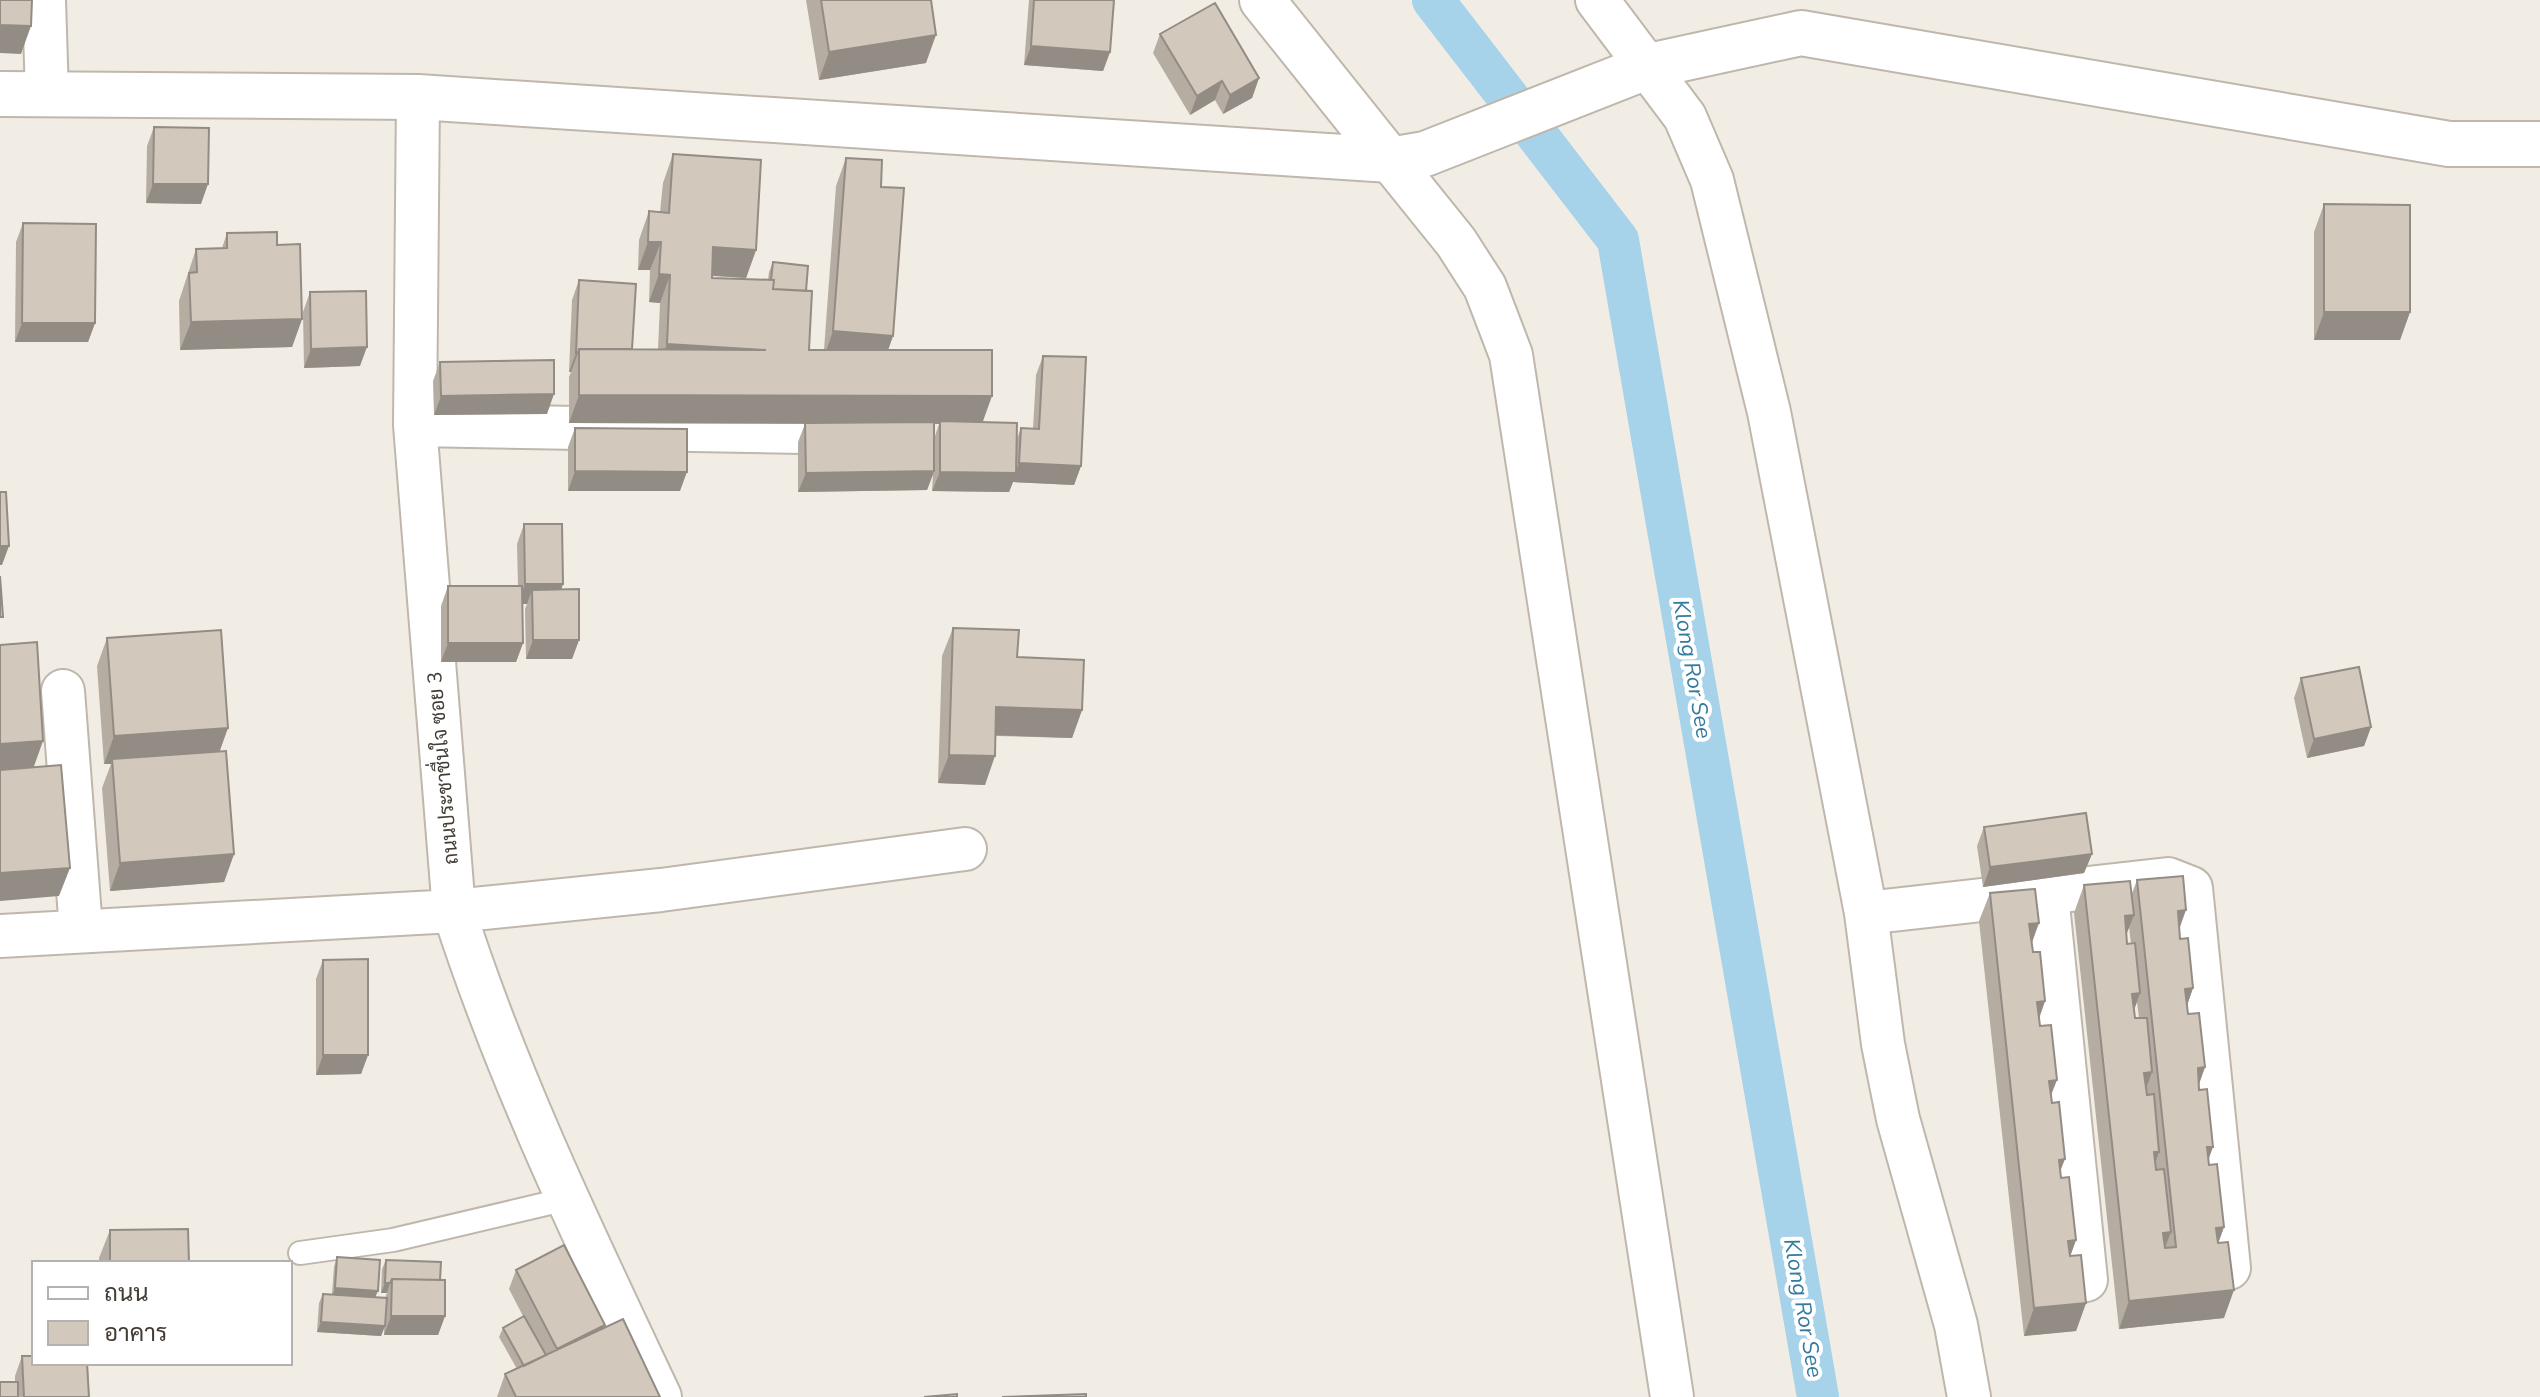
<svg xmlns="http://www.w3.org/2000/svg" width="2540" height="1397" font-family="'Nunito Sans',Sarabun,sans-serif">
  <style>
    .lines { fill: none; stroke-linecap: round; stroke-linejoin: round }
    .canal { stroke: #a6d3ea; stroke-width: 42 }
    .service-casing { stroke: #bfb7ac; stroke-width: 26 }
    .minor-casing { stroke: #bfb7ac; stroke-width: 46 }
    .tertiary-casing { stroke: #bfb7ac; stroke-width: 48 }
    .service { stroke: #fff; stroke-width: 22 }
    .minor { stroke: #fff; stroke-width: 42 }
    .tertiary { stroke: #fff; stroke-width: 44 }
    .wall { fill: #b5aca2; fill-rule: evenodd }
    .shaded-wall { fill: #938c84 }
    .building { fill: #d2c8bc; stroke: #938c84; stroke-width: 2 }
    .labels { text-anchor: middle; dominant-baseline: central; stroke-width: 8; stroke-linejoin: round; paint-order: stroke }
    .street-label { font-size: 20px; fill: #433d35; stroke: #fff }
    .water-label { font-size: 22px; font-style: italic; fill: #357a9f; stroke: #fff }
  </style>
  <rect width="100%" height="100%" fill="#f1ede5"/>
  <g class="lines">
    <path class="canal" d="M1433 0 1618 240 1818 1397"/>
    <defs>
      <path id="service" d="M300 1253 393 1240 567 1199"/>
      <path id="minor" d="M44 0 47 95
        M1597 0 1685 117 1712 180 1769 412 1866 913 1883 1044 1898 1119 1956 1325 1969 1397
        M418 97 415 425 454 911C508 1079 585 1238 660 1397
        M1390 160 1456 242 1485 287 1511 355 1672 1397
        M415 425 859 433
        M63 691 81 930
        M2047 895 2086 1280
        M1866 913 2168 879 2191 888 2229 1268
        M0 936 454 911 661 890 965 849"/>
      <path id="tertiary" d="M1262 0 1390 160
        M0 94 418 97 1390 160 1425 154 1649 66 1801 33 2449 144H2540"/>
    </defs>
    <use href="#service" class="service-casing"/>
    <use href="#minor" class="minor-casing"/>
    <use href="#tertiary" class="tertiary-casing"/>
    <use href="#service" class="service"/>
    <use href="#minor" class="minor"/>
    <use href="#tertiary" class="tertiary"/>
  </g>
  <path class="wall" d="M806 0H931L926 63 819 80Z
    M1029 0H1114L1110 52 1103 71 1024 65Z
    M1160 34 1259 78 1252 98 1223 114 1215 100 1190 115 1153 53Z
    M154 127 201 204 146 203 147 146Z
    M673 154 756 250 746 278 712 276V278L768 280 769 272 773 262 806 291 809 350H824L836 186 846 158 881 187 893 336 888 350 982 422 1017 439 1021 428 1033 429 1036 375 1043 356 1081 466 1074 485 1013 482 1009 492 932 491 933 475 927 490 798 492V442L805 424 569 423V377L571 372H569L572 300 579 280 632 349 658 350 660 303 649 302 650 270H638L639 240 649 211 660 212 663 183ZM934 424H939L934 439Z
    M2324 204 2410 312 2400 340H2314V232Z
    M23 223 95 323 88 342H15L16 242Z
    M227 233 277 245 302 319 292 347 180 350 179 301 196 249 222 248Z
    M310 292 360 366 304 368 303 312Z
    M440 362 547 414 434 415 433 381Z
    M575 428 680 491H568V447Z
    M524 524 563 584 561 590 579 640 572 659H526L525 609 527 604H522L523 643 516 662H441V606L448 586H518L517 544Z
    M953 628 1017 657 1082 710 1072 738 995 736 985 785 938 783 942 656Z
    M107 638 234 854 224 882 110 891 102 788 111 764H104L97 666Z
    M2301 678 2371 727 2364 746 2307 758 2294 698Z
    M1984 827 2092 854 2084 873 1983 887 1977 846Z
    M2137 880 2179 929 2180 939 2193 988 2187 1005 2188 1014 2205 1067 2199 1084 2208 1160 2224 1227 2218 1243 2224 1318 2119 1329 2074 913 2084 885 2131 896ZM2129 927 2131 944H2127L2126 934ZM2137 1002 2139 1018H2135L2134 1010Z
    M1990 893 2032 943 2033 952 2045 1001 2039 1019 2051 1096 2061 1178 2076 1240 2070 1256 2086 1303 2076 1331 2024 1336 1979 921Z
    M323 960 368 1055 361 1074 316 1075V979Z
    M110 1230 189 1263H99V1258Z
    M337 1257 376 1297 385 1298 387 1293H381L382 1269 386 1260 440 1280 445 1316 438 1335H384V1328L381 1336 317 1332 319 1303 323 1294H332L334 1267Z
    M516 1270 604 1328 660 1397H497L505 1374 517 1369 499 1337 503 1328 523 1316 509 1289Z
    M22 1356 34 1363H181L180 1364 88 1366 89 1397H0L15 1382V1376Z"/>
  <path class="shaded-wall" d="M0 25 31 26 21 54 0 53Z
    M936 35 926 63 819 80 829 52Z
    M1031 46 1110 52 1103 71 1024 65Z
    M1259 78 1252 98 1223 114 1230 95Z
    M1222 81 1215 100 1190 115 1197 96Z
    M153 184H208L201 204 146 203Z
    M648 242H661L650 270H638Z
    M713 247 756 250 746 278 703 275Z
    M659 274 670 275 660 303 649 302Z
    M2324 312H2410L2400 340H2314Z
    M302 319 292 347 180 350 191 322Z
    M22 323H95L88 342H15Z
    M833 331 893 336 883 364 823 360Z
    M667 344 766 350 657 372Z
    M367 347 360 366 304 368 311 349Z
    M576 353H578L571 372H569Z
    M554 394 547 414 434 415 441 396Z
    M579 395 992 396 982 424 569 423Z
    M1019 463 1081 466 1074 485 1013 482 1009 492 932 491 940 472 1015 473Z
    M575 471 687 472 680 491H568Z
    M934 471 927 490 798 492 806 473Z
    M0 546H9L2 565H0Z
    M525 584H563L556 604 532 590 527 604H518Z
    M533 640H579L572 659H526Z
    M448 643H523L516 662H441Z
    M996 707 1082 710 1072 738 986 735Z
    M2371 727 2364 746 2307 758 2314 739Z
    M228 728 218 756 112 759 111 764H104L114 736Z
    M43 741 33 769 0 771V744Z
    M949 755 995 756 985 785 938 783Z
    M234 854 224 882 110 891 120 863Z
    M2092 854 2084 873 1983 887 1990 867Z
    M70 868 59 896 0 901V873Z
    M2186 910 2176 938 2178 911Z
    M2134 915 2123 943 2125 916Z
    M2039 923 2029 951V924Z
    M2193 988 2183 1017 2185 989Z
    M2140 993 2130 1021 2132 994Z
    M2045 1001 2035 1029 2037 1002Z
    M323 1055H368L361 1074 316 1075Z
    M2205 1067 2195 1095 2198 1068Z
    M2152 1072 2142 1100 2144 1073Z
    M2057 1080 2046 1108 2049 1081Z
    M2207 1147H2213L2203 1175Z
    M2154 1152H2159L2149 1180Z
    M2065 1159 2054 1187 2059 1160Z
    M2224 1227 2214 1255 2216 1228Z
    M2171 1232 2160 1260 2163 1233Z
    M2076 1240 2066 1268 2068 1241Z
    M385 1283H390L387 1293H381Z
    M335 1288 378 1291 374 1300 332 1297Z
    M2234 1290 2224 1318 2119 1329 2129 1301Z
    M2086 1303 2076 1331 2024 1336 2034 1308Z
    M391 1316H445L438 1335H384Z
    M321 1322 385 1326 381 1336 317 1332Z
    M605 1325 598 1344 557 1349Z
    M87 1363H181L180 1364 86 1366Z"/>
  <path class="building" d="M0 0H32L31 26 0 25Z
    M821 0H931L936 35 829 52Z
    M1034 0H1114L1110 52 1031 46Z
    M1215 3 1259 78 1230 95 1222 81 1197 96 1160 34Z
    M154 127 209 128 208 184H153Z
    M673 154 761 160 756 250 713 247 712 278 774 280 773 289 812 291 809 350H992V396L579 395V349L766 350 667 344 670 275 659 274 661 242H648L649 211 669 213Z
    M846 158 882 160 881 187 904 188 893 336 833 331Z
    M2324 204 2410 205V312H2324Z
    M23 223 96 224 95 323H22Z
    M277 232V245L300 244 302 319 191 322 189 273 197 272 196 249 227 248V233Z
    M773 262 808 266 806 291 773 289 774 280H771Z
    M579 280 636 284 632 349H579L578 353H576Z
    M366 291 367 347 311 349 310 292Z
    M1043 356 1086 357 1081 466 1019 463 1021 428 1039 429Z
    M554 360V394L441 396 440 362Z
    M940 421 1017 423 1016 473 940 472Z
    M934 422V471L806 473 805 423Z
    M575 428 687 429V472L575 471Z
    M0 492H6L9 546H0Z
    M524 524H562L563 584H525Z
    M0 576 3 617H0Z
    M448 586H522L523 643H448Z
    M579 589V640H533L532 590Z
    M953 628 1019 630 1017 657 1084 660 1082 710 996 707 995 756 949 755Z
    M221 630 228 728 114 736 107 638Z
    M37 642 43 741 0 744V645Z
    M2359 667 2371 727 2314 739 2301 678Z
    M226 751 234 854 120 863 112 759Z
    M61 765 70 868 0 873V770Z
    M2086 813 2092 854 1990 867 1984 827Z
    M2183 876 2186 910 2178 911 2180 939 2188 938 2193 988 2185 989 2188 1014 2199 1013 2205 1067 2198 1068 2199 1090 2207 1089 2213 1147H2207L2209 1165 2217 1164 2224 1227 2216 1228 2218 1243 2228 1242 2234 1290 2129 1301 2084 885 2130 881 2134 915 2125 916 2127 944 2135 943 2140 993 2132 994 2135 1018H2147L2152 1072 2144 1073 2147 1095 2154 1094 2159 1152H2154L2156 1170 2164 1169 2171 1232 2163 1233 2165 1248 2176 1247 2137 880Z
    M2035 889 2039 923 2029 924 2033 952H2040L2045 1001 2037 1002 2040 1026 2051 1025 2057 1080 2049 1081 2052 1103 2059 1102 2065 1159 2059 1160 2061 1178 2069 1177 2076 1240 2068 1241 2070 1256 2081 1255 2086 1303 2034 1308 1990 893Z
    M368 959V1055H323V960Z
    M188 1229 189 1263H110V1230Z
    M564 1245 605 1325 557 1349 516 1270Z
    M337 1257 380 1260 378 1291 335 1288Z
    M386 1260 441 1262 440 1280 392 1279 390 1283H385Z
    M392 1279 445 1280V1316H391Z
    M323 1294 387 1298 385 1326 321 1322Z
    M524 1316 546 1355 524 1366 503 1328Z
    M623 1319 660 1397H516L505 1374Z
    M22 1356H34V1363H87L89 1397H24Z
    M0 1382H18V1397H0Z
    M957 1394V1397H924Z
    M1086 1394V1397H1002Z"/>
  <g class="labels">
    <g class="street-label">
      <text transform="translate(443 768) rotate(-95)">ถนนประชาชื่นใจ ซอย 3</text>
    </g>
    <g class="water-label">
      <text transform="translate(1692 669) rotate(80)">Klong Ror See</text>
      <text transform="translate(1803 1308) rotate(80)">Klong Ror See</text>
    </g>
  </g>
  <rect x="32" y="1261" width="260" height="104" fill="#ffffff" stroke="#b4b1ae" stroke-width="2"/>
  <rect x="48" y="1287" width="40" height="12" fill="#ffffff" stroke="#b4b1ae" stroke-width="2"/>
  <text x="104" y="1301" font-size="24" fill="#433d35">ถนน</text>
  <rect x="48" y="1321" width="40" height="24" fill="#d2c8bc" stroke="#b4b1ae" stroke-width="2"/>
  <text x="104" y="1341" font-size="24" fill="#433d35">อาคาร</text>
</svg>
